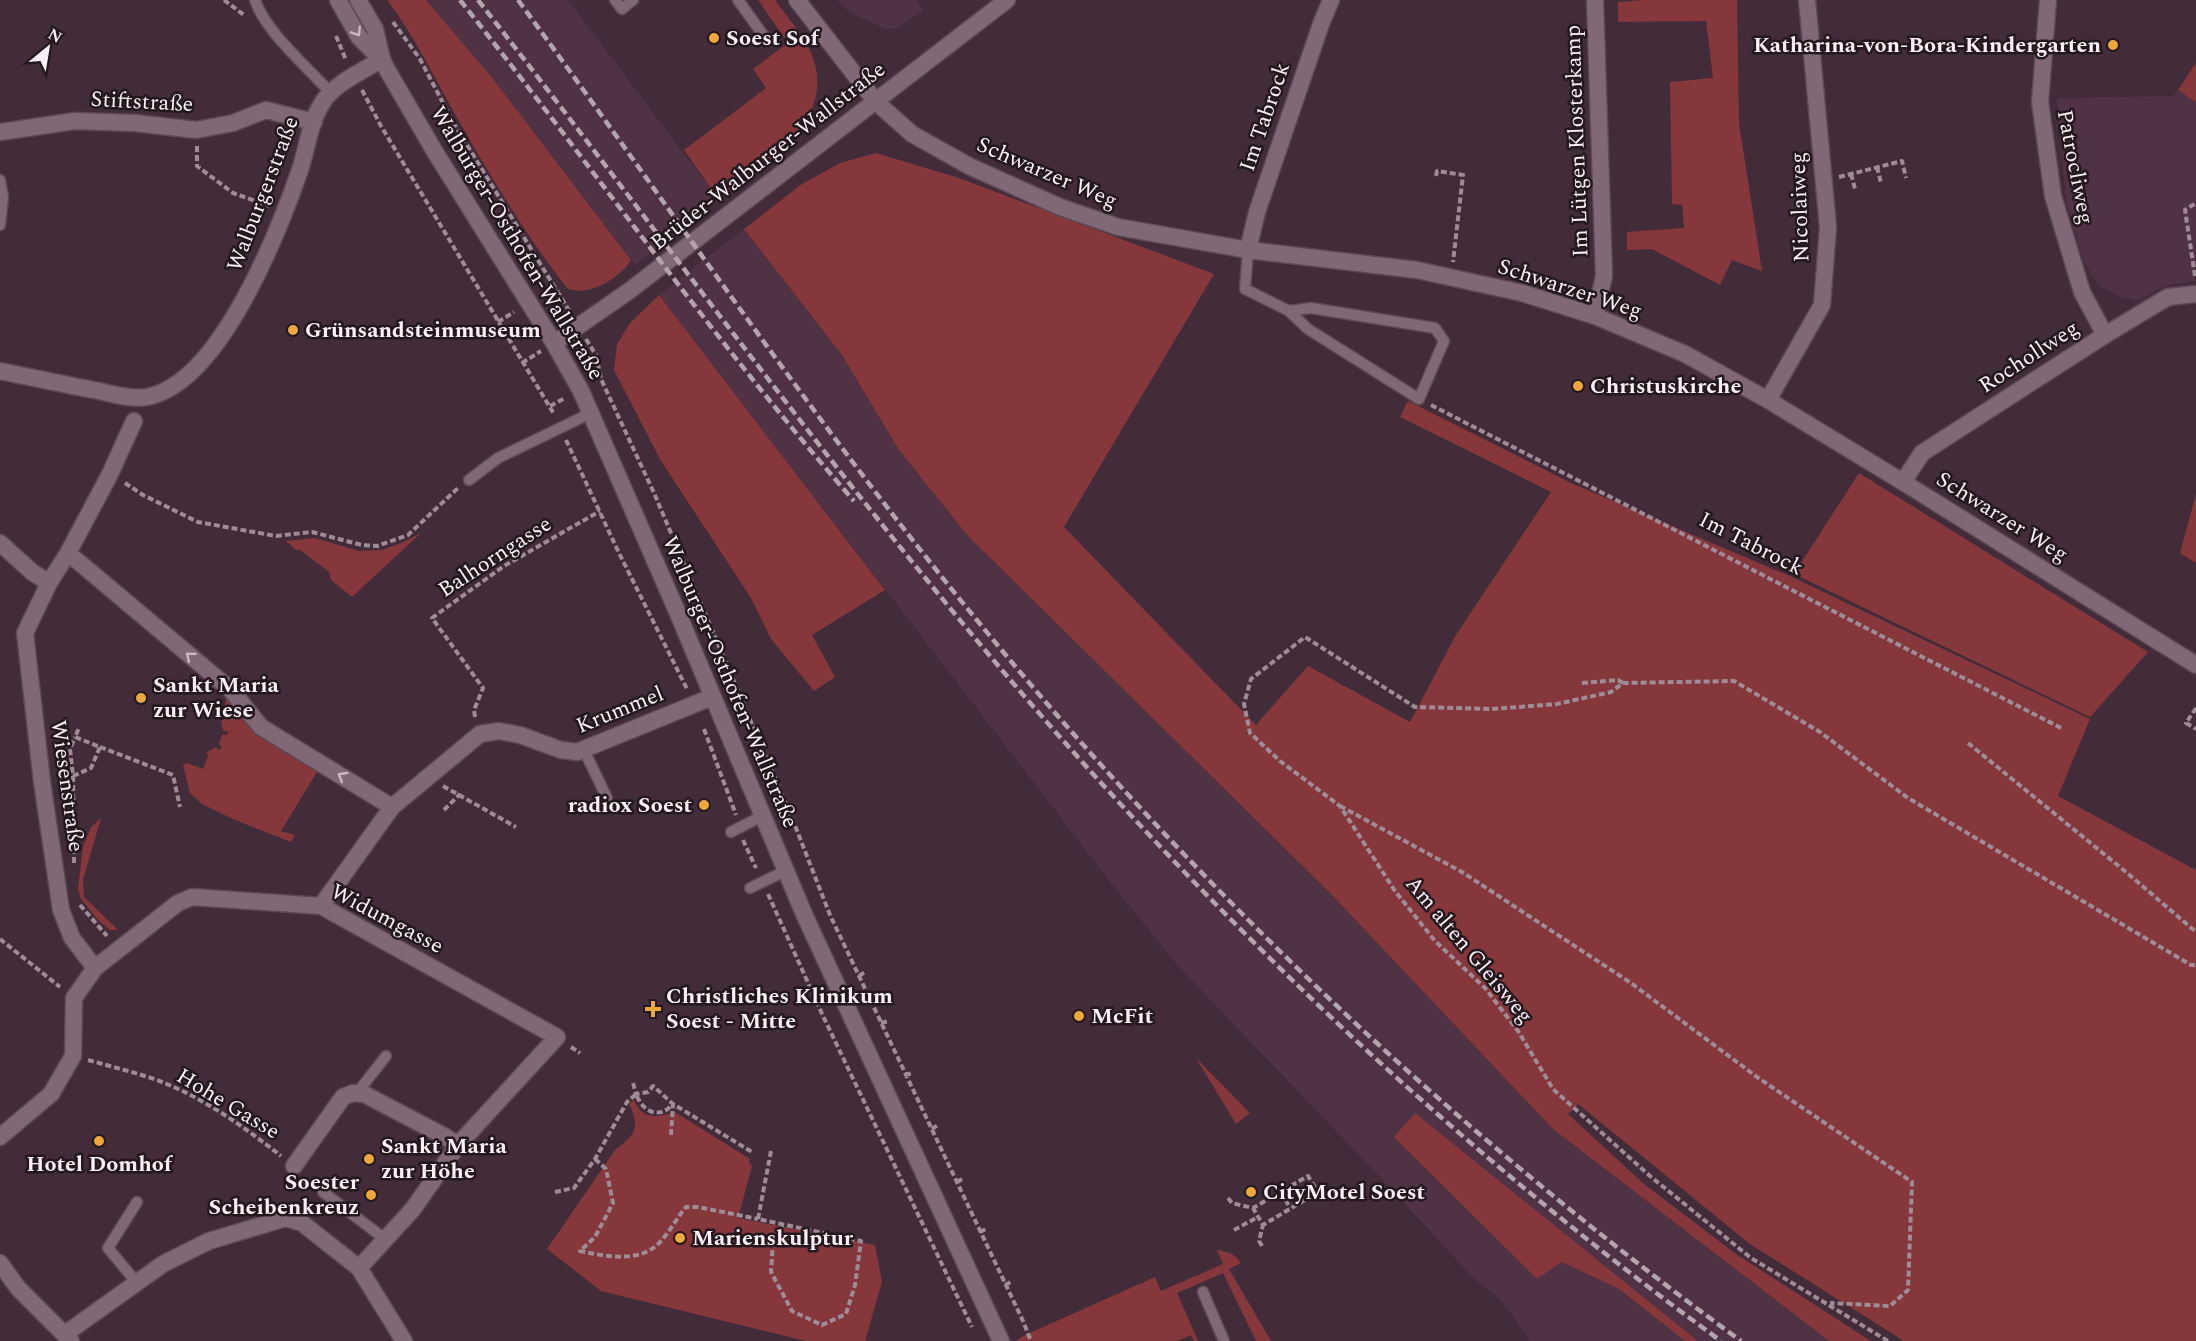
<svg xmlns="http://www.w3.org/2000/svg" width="2196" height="1341" font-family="Spectral,serif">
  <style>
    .built { fill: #4f3243 }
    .green { fill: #86373b }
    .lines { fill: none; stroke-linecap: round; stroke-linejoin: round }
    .service-casing { stroke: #5b4954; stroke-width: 13 }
    .minor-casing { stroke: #5b4954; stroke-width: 19 }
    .tertiary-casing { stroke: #5b4954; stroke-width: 19 }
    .path { stroke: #9e8c96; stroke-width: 4; stroke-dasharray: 6 3; stroke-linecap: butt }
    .service { stroke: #816876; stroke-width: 10 }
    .minor { stroke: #816876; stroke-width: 16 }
    .tertiary { stroke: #816876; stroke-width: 16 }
    .rail { stroke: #b5a4ae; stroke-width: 4.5; stroke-dasharray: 9 4.5; stroke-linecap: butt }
    .oneway { stroke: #ccb9c3 }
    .poi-dot { fill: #eda83b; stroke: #22181e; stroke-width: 2 }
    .labels { text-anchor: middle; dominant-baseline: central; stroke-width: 5; stroke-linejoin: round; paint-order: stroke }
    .poi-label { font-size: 22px; font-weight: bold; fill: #feeff7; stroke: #22181e; text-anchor: start }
    .street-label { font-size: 22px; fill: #feeff7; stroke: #22181e }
  </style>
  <rect width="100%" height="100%" fill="#422c39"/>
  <path class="built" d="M426 0H568L719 200 635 265 494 80Z
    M837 0H917L923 11 896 29H885L849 12Z
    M2196 63V281L2164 286 2138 300 2123 298 2099 286 2084 262 2066 201 2057 98 2173 96Z
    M744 229 842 355 899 450 968 536 1331 894 1553 1129 1829 1341H1698L1415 1114 1537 1279 1562 1262 1619 1289 1685 1341H1530L1501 1300 1472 1277 1396 1194 1177 965 1111 883 659 295Z"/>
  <path class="green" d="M387 0H426L494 80 631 260C621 278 587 298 567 288 527 237 492 179 460 123 436 81 416 38 387 0Z
    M758 0H775C787 17 803 34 811 53 840 120 763 165 719 200L684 150 766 88 753 69 788 43Z
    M1642 0H1737L1739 123 1762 271 1732 260 1720 285 1652 249 1627 250V232L1684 228 1682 205 1672 204 1670 82 1713 78 1706 21 1618 22V2Z
    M2196 63V102L2178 90Z
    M876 153 959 178 1214 274 1064 527 1256 725 1308 666 1410 722 1456 635 1551 492 1400 417 1408 401 1571 483 1792 577 2090 719 2058 796 2196 870V1341H1904L1750 1244 1578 1104 1568 1114 1644 1184 1736 1254 1871 1341H1829L1553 1129 1331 894 968 536 899 450 842 355 744 229 802 184 840 163Z
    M659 295 885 590 812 635 835 677 814 691 771 639 751 598 661 461 614 370 617 344 630 323Z
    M1859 473 2148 652 2090 717 1794 574Z
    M2196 494V563L2180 553Z
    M421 533 352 597 331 580 329 572 300 550H296L286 541 315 538 359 551 382 550 401 543Z
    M227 697 317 772 281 831 295 835 291 842 235 820 202 804 190 793 183 765 187 763 203 769 208 756 207 752 216 747 219 750 222 747 219 744 222 735H227L228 731H223L221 721 224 719 222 715Z
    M101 818 83 880 84 897 118 930H110L99 921 81 899 78 889 83 846 91 827Z
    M1196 1058 1250 1113 1236 1124Z
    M634 1100C643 1121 657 1117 675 1112L750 1159 749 1162 752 1166 738 1218 875 1245 882 1282 865 1341H806L601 1291 547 1249 615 1150C635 1135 641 1128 629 1104Z
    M1415 1113 1698 1341H1685L1619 1289 1562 1262 1537 1279 1394 1137Z
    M1217 1250C1227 1251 1235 1254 1241 1263L1229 1269 1271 1341H1256L1223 1273 1177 1293 1198 1341H1194L1191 1335 1177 1341H1016L1023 1336 1155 1277 1161 1291 1223 1264Z"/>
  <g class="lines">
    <defs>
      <path id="service" d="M255 0C265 31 308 68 330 92
        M615 0 622 9 633 0
        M738 0 766 39
        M0 180 3 197 0 225
        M1248 250 1245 289 1289 311 1308 329 1419 399 1444 341 1435 328 1311 308 1289 311
        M469 480 498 458 591 413
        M584 750 607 798
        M731 832 762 816
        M750 888 785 871
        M357 1093 386 1056
        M323 1192 385 1239
        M137 1283 108 1248 137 1202
        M1203 1292 1224 1341"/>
      <path id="minor" d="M797 0 876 102
        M2048 0 2040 102 2053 196 2082 292 2105 335
        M0 132 75 121 135 123 196 130 233 123 266 110 314 122
        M1248 250 1257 212 1321 24 1331 0
        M1595 316 1604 276 1595 0
        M0 371C31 377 62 384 94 390 110 393 131 400 147 397 220 383 278 233 300 170 307 149 309 125 321 105 332 84 362 72 382 59
        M1768 400 1822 305 1828 227 1807 0
        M1903 482 1922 453 2105 335 2168 297 2196 294
        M0 543 32 572 49 583
        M68 553 231 690 261 727 392 807
        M321 906 392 807 480 734 499 731 520 735 561 750 577 752 712 697
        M95 968 72 938 61 910 42 782 25 633 49 583 68 553 110 474 134 421
        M0 1137 51 1094 73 1056 74 998 95 968 178 903 192 897 321 906 557 1037 458 1145 413 1209 359 1268
        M294 1166 343 1097 353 1093 364 1094 444 1136 458 1145
        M0 1263 18 1288 71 1341
        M65 1334 163 1264 209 1241 286 1218 302 1223 359 1268 404 1341"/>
      <path id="tertiary" d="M338 0 359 37 381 59
        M358 0 375 29 382 59 385 66 435 152 554 343 581 391 679 616 804 914 1001 1341
        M876 102 912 134 969 166 1060 207 1118 227 1248 250 1417 270 1522 293 1595 316 1685 354 1768 400 1903 482 2196 665
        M554 343 629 291 1007 0"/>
    </defs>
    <use href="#service" class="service-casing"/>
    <use href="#minor" class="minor-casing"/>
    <use href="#tertiary" class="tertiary-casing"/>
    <path class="path" d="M224 0 244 15
      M393 22 420 59 454 124 570 312
      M336 36 346 60
      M362 90 381 126 554 414
      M197 146V166L233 193 269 206
      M1877 167 1881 183
      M1851 174 1855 189
      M1436 176 1437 171 1463 175 1453 262
      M1839 177 1902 161 1906 178
      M2195 276 2185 210 2196 203
      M544 295 556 288
      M498 322 514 312
      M586 339 596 355 601 379 654 493 794 823 830 915 1023 1321 1031 1341
      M522 363 541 351
      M1431 405 2063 729
      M550 406 565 398
      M566 440 619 553 687 689
      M125 483 143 495 198 522 276 536 312 532 362 545 377 546 408 535 458 488
      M1582 683 1618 680 1623 683
      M2196 708 2186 723 2196 729
      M475 717 474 710 483 688 432 618 504 566 600 511
      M704 729 736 815
      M1968 743 2126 872 2196 932
      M100 747 173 775 180 807
      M73 776 91 768 100 747 75 737 79 728
      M443 786 516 827
      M1340 806 1462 872 1631 983 1757 1077 1912 1182 1908 1290 1890 1306 1830 1303
      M444 810 460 794
      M743 840 756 868
      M74 863 73 776 70 749 75 737
      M768 894 823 1016 972 1327
      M80 905 107 936
      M0 939 60 987
      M859 976 865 972
      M881 1023 889 1021
      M571 1047 580 1053
      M88 1060C109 1066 130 1071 151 1078 198 1094 242 1125 281 1156
      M905 1075 913 1073
      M633 1083 636 1094 648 1092 653 1086 673 1104 752 1152
      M932 1129 939 1124
      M671 1135 673 1104
      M771 1151 758 1219 861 1241 855 1285 846 1314 822 1325 792 1311 771 1272 773 1241 783 1225
      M595 1159 606 1169 613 1203 595 1237 580 1251C603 1256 637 1263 657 1245 668 1235 676 1219 686 1207H698L758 1219
      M957 1182 964 1178
      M555 1192 574 1188 595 1159 627 1102 636 1094C643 1112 659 1120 673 1104
      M1281 1192 1290 1208
      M1228 1198 1232 1203 1253 1208 1308 1176 1318 1192 1263 1225 1253 1208
      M1234 1230 1258 1217
      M980 1232 986 1229
      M1262 1246 1259 1241 1263 1225
      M1005 1285 1011 1282
      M1888 1341 1751 1258 1650 1176 1553 1089 1518 1031 1485 988 1435 941 1395 891 1340 806 1280 761 1250 733 1244 704 1251 679 1305 637 1415 707 1492 709 1557 704 1611 692 1623 683 1734 681 1820 732 1908 798 2191 965H2196"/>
    <use href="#service" class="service"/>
    <use href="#minor" class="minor"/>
    <use href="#tertiary" class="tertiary"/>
    <path class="rail" d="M460 0C592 166 714 341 854 501
      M478 0C658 230 828 468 1019 690 1227 932 1462 1153 1721 1341
      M518 0C670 207 813 421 976 619 1198 891 1457 1134 1741 1341"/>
  </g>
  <defs><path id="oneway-chevron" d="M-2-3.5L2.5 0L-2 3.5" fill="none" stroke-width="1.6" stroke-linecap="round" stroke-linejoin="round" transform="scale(1.5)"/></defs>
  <g class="oneway">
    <use href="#oneway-chevron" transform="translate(357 32) rotate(57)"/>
    <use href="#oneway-chevron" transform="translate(190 656) rotate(-140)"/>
    <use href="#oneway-chevron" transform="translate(342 776) rotate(-149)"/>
  </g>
  <g class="poi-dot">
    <circle cx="714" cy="38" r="6"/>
    <circle cx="2113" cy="45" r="6"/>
    <circle cx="293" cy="330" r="6"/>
    <circle cx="1578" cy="386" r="6"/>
    <circle cx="141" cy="698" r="6"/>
    <circle cx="704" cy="805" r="6"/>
    <path d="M650 1000h6v6h6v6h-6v6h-6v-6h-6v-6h6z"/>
    <circle cx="1079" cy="1016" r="6"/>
    <circle cx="99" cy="1141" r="6"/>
    <circle cx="369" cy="1159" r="6"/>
    <circle cx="1251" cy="1192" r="6"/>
    <circle cx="371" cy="1195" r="6"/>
    <circle cx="680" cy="1238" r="6"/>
  </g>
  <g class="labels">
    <g class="poi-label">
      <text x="726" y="38">Soest Sof</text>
      <text x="2101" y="45" text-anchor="end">Katharina-von-Bora-Kindergarten</text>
      <text x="305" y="330">Grünsandsteinmuseum</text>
      <text x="1590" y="386">Christuskirche</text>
      <text x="153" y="685">Sankt Maria<tspan x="153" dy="25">zur Wiese</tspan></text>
      <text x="692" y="805" text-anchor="end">radiox Soest</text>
      <text x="666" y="996">Christliches Klinikum<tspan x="666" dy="25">Soest - Mitte</tspan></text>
      <text x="1091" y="1016">McFit</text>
      <text x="381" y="1146">Sankt Maria<tspan x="381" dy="25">zur Höhe</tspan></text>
      <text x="99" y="1164" text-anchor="middle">Hotel Domhof</text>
      <text x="359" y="1182" text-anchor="end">Soester<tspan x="359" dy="25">Scheibenkreuz</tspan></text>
      <text x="1263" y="1192">CityMotel Soest</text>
      <text x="692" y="1238">Marienskulptur</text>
    </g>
    <g class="street-label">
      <text transform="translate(142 102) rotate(3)">Stiftstraße</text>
      <text transform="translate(1265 117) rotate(-71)">Im Tabrock</text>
      <text transform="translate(1577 141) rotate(-92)">Im Lütgen Klosterkamp</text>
      <text transform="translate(768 156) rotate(-38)">Brüder-Walburger-Wallstraße</text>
      <text transform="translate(2075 167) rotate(79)">Patrocliweg</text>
      <text transform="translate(1047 173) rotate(23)">Schwarzer Weg</text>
      <text transform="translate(263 194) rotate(-69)">Walburgerstraße</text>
      <text transform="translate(1800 207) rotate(-92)">Nicolaiweg</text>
      <text transform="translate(517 243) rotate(59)">Walburger-Osthofen-Wallstraße</text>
      <text transform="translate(1570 289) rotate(18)">Schwarzer Weg</text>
      <text transform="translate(2029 357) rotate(-33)">Rochollweg</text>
      <text transform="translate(2002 517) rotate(32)">Schwarzer Weg</text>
      <text transform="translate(1751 544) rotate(27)">Im Tabrock</text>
      <text transform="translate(495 557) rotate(-33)">Balhorngasse</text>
      <text transform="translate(730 682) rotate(67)">Walburger-Osthofen-Wallstraße</text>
      <text transform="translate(620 710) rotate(-22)">Krummel</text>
      <text transform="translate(67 786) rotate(82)">Wiesenstraße</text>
      <text transform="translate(387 919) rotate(28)">Widumgasse</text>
      <text transform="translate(1469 950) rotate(50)">Am alten Gleisweg</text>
      <text transform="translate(228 1104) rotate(31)">Hohe Gasse</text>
    </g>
  </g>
  <g transform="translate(48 48) rotate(30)" stroke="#22181e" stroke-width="4.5" paint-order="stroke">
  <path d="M0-4.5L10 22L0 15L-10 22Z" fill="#feeff7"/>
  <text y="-9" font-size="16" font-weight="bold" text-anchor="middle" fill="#feeff7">N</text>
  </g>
</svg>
